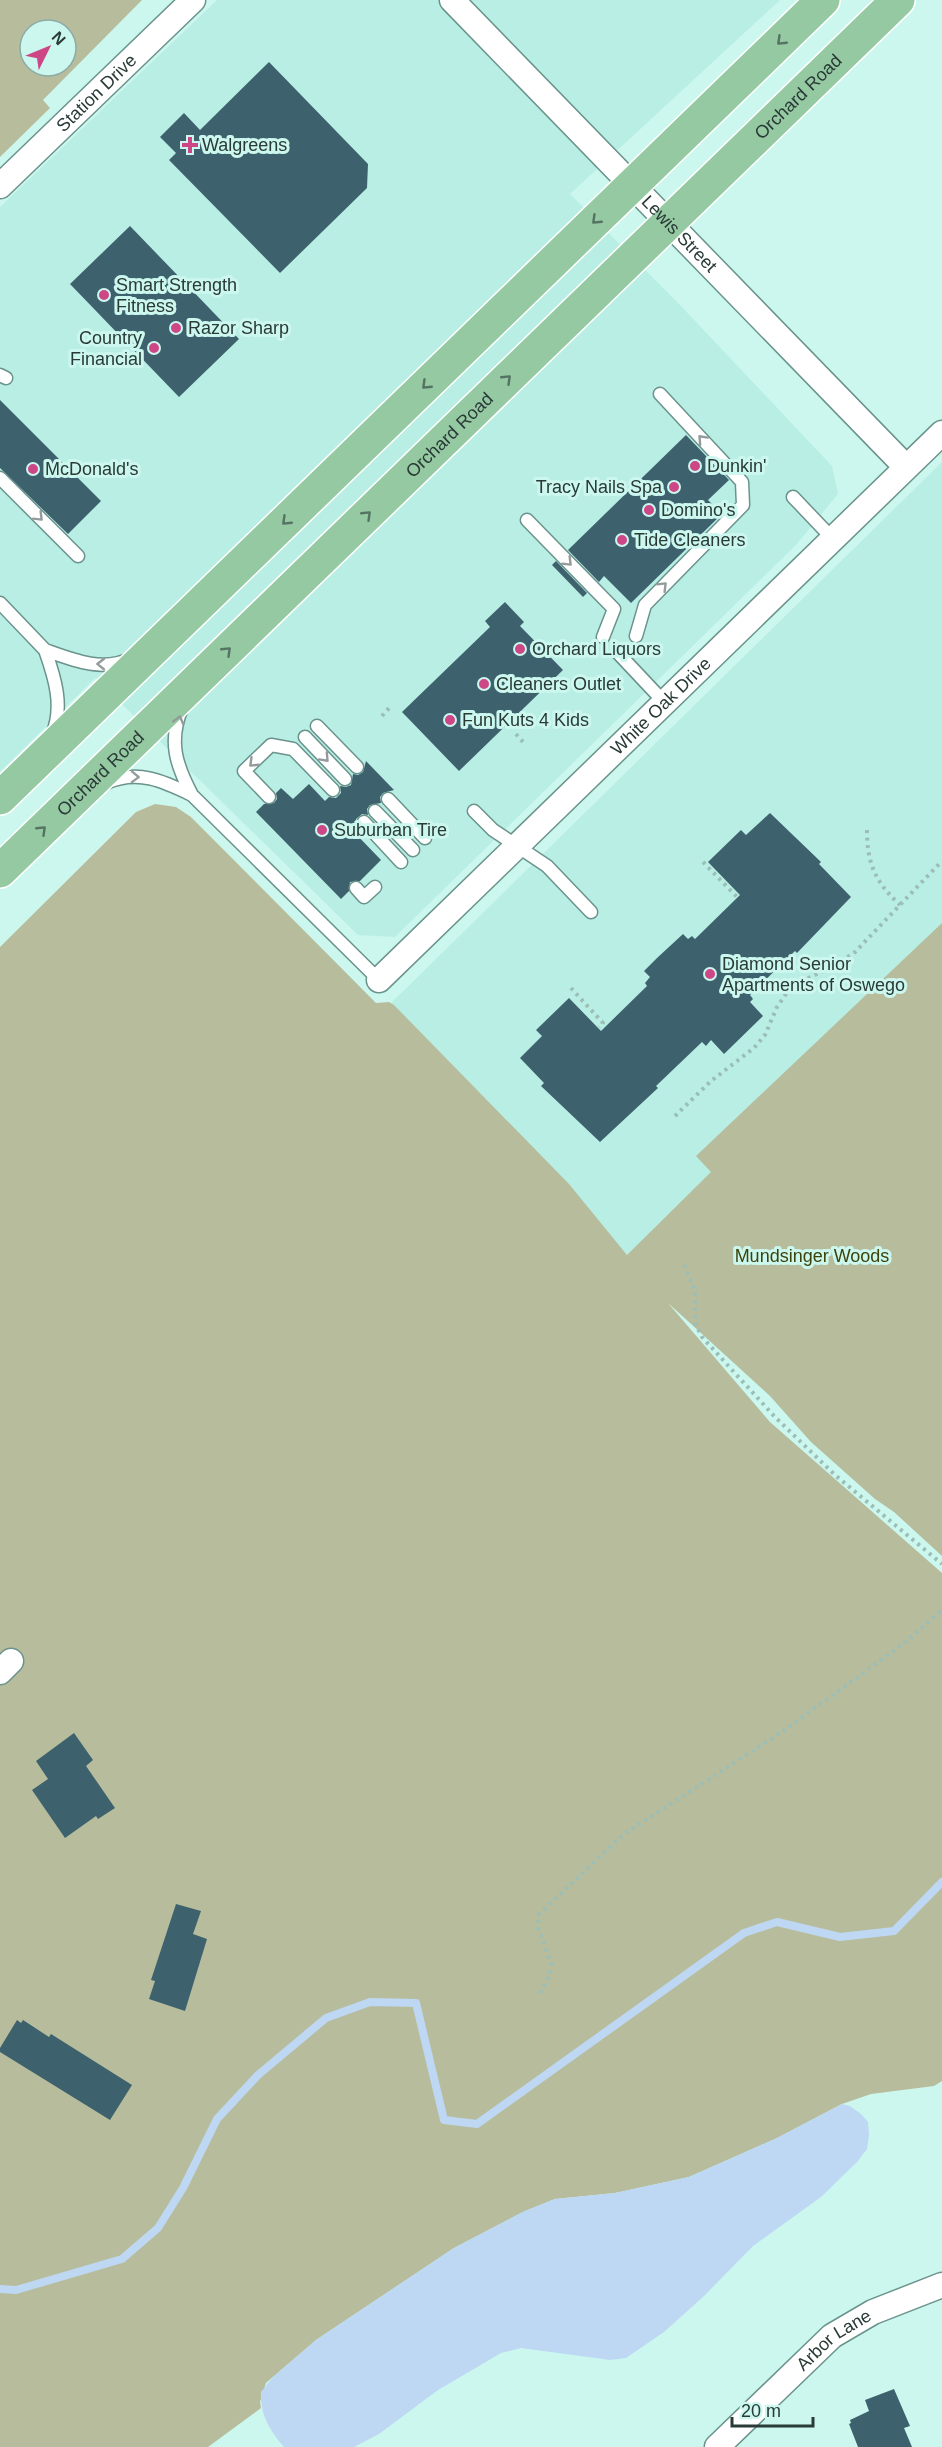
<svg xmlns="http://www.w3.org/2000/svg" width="942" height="2447" font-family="Arial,sans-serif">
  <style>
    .built { fill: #b9eee5 }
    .green { fill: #b7bd9c; fill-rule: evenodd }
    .water { fill: #bed7f3 }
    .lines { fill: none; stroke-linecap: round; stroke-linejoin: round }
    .stream { stroke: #bed7f3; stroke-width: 8 }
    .building { fill: #3d626d }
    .lane-casing { stroke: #6a938c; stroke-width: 15 }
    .street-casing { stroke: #6a938c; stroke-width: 27 }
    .primary-casing { stroke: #fff; stroke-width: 36 }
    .path { stroke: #9bbeb7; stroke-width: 4; stroke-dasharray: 3 4.5; stroke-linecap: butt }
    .lane { stroke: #fff; stroke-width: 12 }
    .street { stroke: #fff; stroke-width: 24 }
    .primary { stroke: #95c9a2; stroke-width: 33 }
    .oneway { stroke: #547362 }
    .oneway2 { stroke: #949c9b }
    .poi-dot { fill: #cd4787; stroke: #ccf7ef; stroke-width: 2 }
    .labels { text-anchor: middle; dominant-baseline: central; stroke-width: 6; stroke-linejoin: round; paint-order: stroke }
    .street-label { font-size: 18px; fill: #293a37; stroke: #ccf7ef }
    .poi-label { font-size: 18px; fill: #293a37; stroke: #ccf7ef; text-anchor: start }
    .park-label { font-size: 18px; fill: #3d4308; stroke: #ccf7ef }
  </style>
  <rect width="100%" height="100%" fill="#ccf7ef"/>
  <path class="built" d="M217 0H780L570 194 681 306 832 466 838 494 796 545 395 937 358 935 95 678 0 772V207Z
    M942 462V944L623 1260 385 1009Z"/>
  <path class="green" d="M0 0H142L43 100 50 108 0 157ZM30 30H66V66H30Z
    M155 804 176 807 191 817 376 1003 389 1002 394 1005 569 1184 627 1255 711 1172 696 1156 942 923V1556L894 1512 875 1499 811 1442 770 1396 668 1303 770 1422 942 1573V2081L934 2086 871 2094 842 2104 777 2138 689 2177 615 2193 555 2199 525 2211 454 2248 316 2340 266 2383 260 2402 261 2408 208 2447H0V947L136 812Z"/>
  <path class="water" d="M842 2104 850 2106 861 2114 868 2122 869 2135 867 2149 857 2162 821 2197 753 2246 704 2296 664 2332 626 2358 610 2360 521 2348 501 2353 438 2390 379 2434 354 2447H284C270 2430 260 2415 261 2392L273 2377 316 2340 454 2248 525 2211 555 2199 615 2193 689 2177 777 2138Z"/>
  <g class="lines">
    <path class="stream" d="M0 2289 16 2290 122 2259 158 2228 183 2188 217 2119 258 2075 326 2018 370 2002 416 2003 444 2120 477 2124 744 1933 777 1922 840 1937 894 1931 942 1882"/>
  </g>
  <path class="building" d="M269 62 368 164 367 188 280 273 169 160 176 153 160 137 184 113 200 130Z
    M130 226 239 339 179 397 70 284Z
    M0 400 101 501 68 534 0 468Z
    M686 435 729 480 708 500 722 514 631 603 604 576 599 582 568 550Z
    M556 561 587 593 583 597 552 565Z
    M505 602 524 622 520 626 563 670 459 771 402 712 490 627 485 621Z
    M366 761 394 790 383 793 380 797 381 803 370 805 367 809 368 815 362 814 356 819 357 826 353 831 381 860 360 881 350 882 349 891 341 899 256 812 264 804 274 803 277 799 276 793 281 788 293 799 309 784 325 801 329 797 336 798 341 793 340 786 346 787 351 785 353 774 358 775 363 772Z
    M770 813 821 862 819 864 851 897 797 953 795 951 750 995 753 999 750 1002 763 1016 724 1054 711 1040 706 1046 702 1042 656 1086 658 1088 600 1142 541 1086 544 1083 520 1058 542 1036 536 1030 569 998 601 1031 647 986 645 983 650 977 644 971 657 958 683 934 688 939 692 936 695 939 740 895 708 862 741 830 746 835Z
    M74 1733 93 1760 86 1766 115 1808 98 1819 96 1816 65 1838 32 1790 48 1779 36 1761Z
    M176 1904 201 1911 193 1934 207 1939 185 2011 149 1999 155 1981 151 1980Z
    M17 2020 21 2023 23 2020 49 2037 51 2034 132 2085 110 2120 0 2052V2048Z
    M894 2389 910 2426 904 2428 912 2447H858L849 2424 851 2423 850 2420 869 2411 865 2400Z"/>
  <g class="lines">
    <defs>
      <path id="lane" d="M0 375 6 378
        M0 478 78 556
        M793 497 833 539
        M527 520 614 609 603 637
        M0 603 45 650
        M636 636 645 605 743 505 742 482 660 394
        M618 653 665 703
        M182 708C168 741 176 765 192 795L379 980
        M317 726 357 767
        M52 735C64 707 55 678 45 650 73 660 102 672 130 659
        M305 737 345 779
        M106 783C138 769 163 781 192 795
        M269 797 244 771 271 745 293 749 333 790
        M388 799 425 838
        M375 811 413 850
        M474 811 493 830 547 866 591 912
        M364 822 401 862
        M356 888 364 897 375 887"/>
      <g id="street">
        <path id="s1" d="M452 0 906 467"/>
        <path id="s2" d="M0 186 193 0"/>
        <path id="s3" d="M379 980 942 433"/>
        <path d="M0 1672 11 1661"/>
        <path id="s4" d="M717 2447 832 2336 873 2312 942 2285"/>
      </g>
      <g id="primary">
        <path d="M0 798 823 0"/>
        <path id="s5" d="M0 871 898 0"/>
      </g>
    </defs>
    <use href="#lane" class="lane-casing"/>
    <use href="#street" class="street-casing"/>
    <use href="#primary" class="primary-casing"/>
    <path class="path" d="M382 716 390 707
      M516 734 524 743
      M867 830C867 863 875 882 900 905
      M703 862 737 897
      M571 988 603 1023 599 1027
      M675 1116 711 1081 754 1048 765 1035 777 1007 788 991 800 982 836 965 855 952 942 861
      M684 1265 695 1290V1323L702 1337 775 1417 835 1475 942 1564
      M540 1993 550 1975 551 1963 538 1928 539 1914 624 1834 782 1732 907 1641 942 1610"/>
    <use href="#lane" class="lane"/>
    <use href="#street" class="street"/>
    <use href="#primary" class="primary"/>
  </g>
  <defs><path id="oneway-chevron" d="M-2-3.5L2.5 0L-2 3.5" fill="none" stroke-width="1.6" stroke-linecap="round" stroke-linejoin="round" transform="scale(1.5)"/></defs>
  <g class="oneway">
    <use href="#oneway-chevron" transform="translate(781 41) rotate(136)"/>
    <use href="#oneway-chevron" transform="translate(596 220) rotate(136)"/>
    <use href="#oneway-chevron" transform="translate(507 379) rotate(-44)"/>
    <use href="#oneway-chevron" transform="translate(426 385) rotate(136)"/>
    <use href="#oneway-chevron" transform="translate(367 515) rotate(-44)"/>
    <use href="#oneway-chevron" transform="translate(286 521) rotate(136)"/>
    <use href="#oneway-chevron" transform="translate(227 651) rotate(-44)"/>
    <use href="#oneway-chevron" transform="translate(42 830) rotate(-44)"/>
  </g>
  <g class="oneway2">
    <use href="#oneway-chevron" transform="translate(702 439) rotate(-133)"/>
    <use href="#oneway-chevron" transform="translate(39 517) rotate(45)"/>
    <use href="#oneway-chevron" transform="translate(568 562) rotate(45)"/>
    <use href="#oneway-chevron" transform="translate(663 586) rotate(-45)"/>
    <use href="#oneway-chevron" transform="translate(101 664) rotate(-179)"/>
    <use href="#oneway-chevron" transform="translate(179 720) rotate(-75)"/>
    <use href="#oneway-chevron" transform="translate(325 758) rotate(47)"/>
    <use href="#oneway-chevron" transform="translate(253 763) rotate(136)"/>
    <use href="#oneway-chevron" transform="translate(135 777) rotate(2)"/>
  </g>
  <g class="poi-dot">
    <path d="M187 136h6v6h6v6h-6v6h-6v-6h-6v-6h6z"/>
    <circle cx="104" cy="295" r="6"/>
    <circle cx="176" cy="328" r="6"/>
    <circle cx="154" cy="348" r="6"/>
    <circle cx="695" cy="466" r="6"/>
    <circle cx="33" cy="469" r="6"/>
    <circle cx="674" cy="487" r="6"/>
    <circle cx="649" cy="510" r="6"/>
    <circle cx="622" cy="540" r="6"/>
    <circle cx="520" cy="649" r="6"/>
    <circle cx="484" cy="684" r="6"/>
    <circle cx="450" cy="720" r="6"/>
    <circle cx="322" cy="830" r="6"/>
    <circle cx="710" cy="974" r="6"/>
  </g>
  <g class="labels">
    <g class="street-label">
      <text stroke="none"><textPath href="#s2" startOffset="134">Station Drive</textPath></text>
      <text stroke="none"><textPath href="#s5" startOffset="1112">Orchard Road</textPath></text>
      <text stroke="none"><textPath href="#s1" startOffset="326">Lewis Street</textPath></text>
      <text stroke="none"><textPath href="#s5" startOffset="626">Orchard Road</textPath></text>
      <text stroke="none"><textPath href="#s3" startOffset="393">White Oak Drive</textPath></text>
      <text stroke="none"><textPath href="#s5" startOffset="140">Orchard Road</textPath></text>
      <text stroke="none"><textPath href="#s4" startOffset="159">Arbor Lane</textPath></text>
    </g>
    <g class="poi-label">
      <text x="202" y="145">Walgreens</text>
      <text x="116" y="285">Smart Strength<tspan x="116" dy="21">Fitness</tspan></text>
      <text x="188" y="328">Razor Sharp</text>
      <text x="142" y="338" text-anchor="end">Country<tspan x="142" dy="21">Financial</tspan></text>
      <text x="707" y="466">Dunkin'</text>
      <text x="45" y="469">McDonald's</text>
      <text x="662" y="487" text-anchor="end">Tracy Nails Spa</text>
      <text x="661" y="510">Domino's</text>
      <text x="634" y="540">Tide Cleaners</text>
      <text x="532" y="649">Orchard Liquors</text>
      <text x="496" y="684">Cleaners Outlet</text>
      <text x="462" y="720">Fun Kuts 4 Kids</text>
      <text x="334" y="830">Suburban Tire</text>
      <text x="722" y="964">Diamond Senior<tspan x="722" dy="21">Apartments of Oswego</tspan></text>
    </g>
    <g class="park-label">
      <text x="812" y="1256">Mundsinger Woods</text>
    </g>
  </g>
  <g transform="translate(48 48) rotate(47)"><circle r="28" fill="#ccf7ef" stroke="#8baba5" stroke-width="1.5"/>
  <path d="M0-4.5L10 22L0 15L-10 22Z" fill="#cd4787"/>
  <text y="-9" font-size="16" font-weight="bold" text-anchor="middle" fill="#293a37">N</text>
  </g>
  <path d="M732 2417v9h81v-9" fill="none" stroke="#293a37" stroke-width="3"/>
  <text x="741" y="2417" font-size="18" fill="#293a37" stroke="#ccf7ef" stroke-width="4.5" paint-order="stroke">20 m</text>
</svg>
